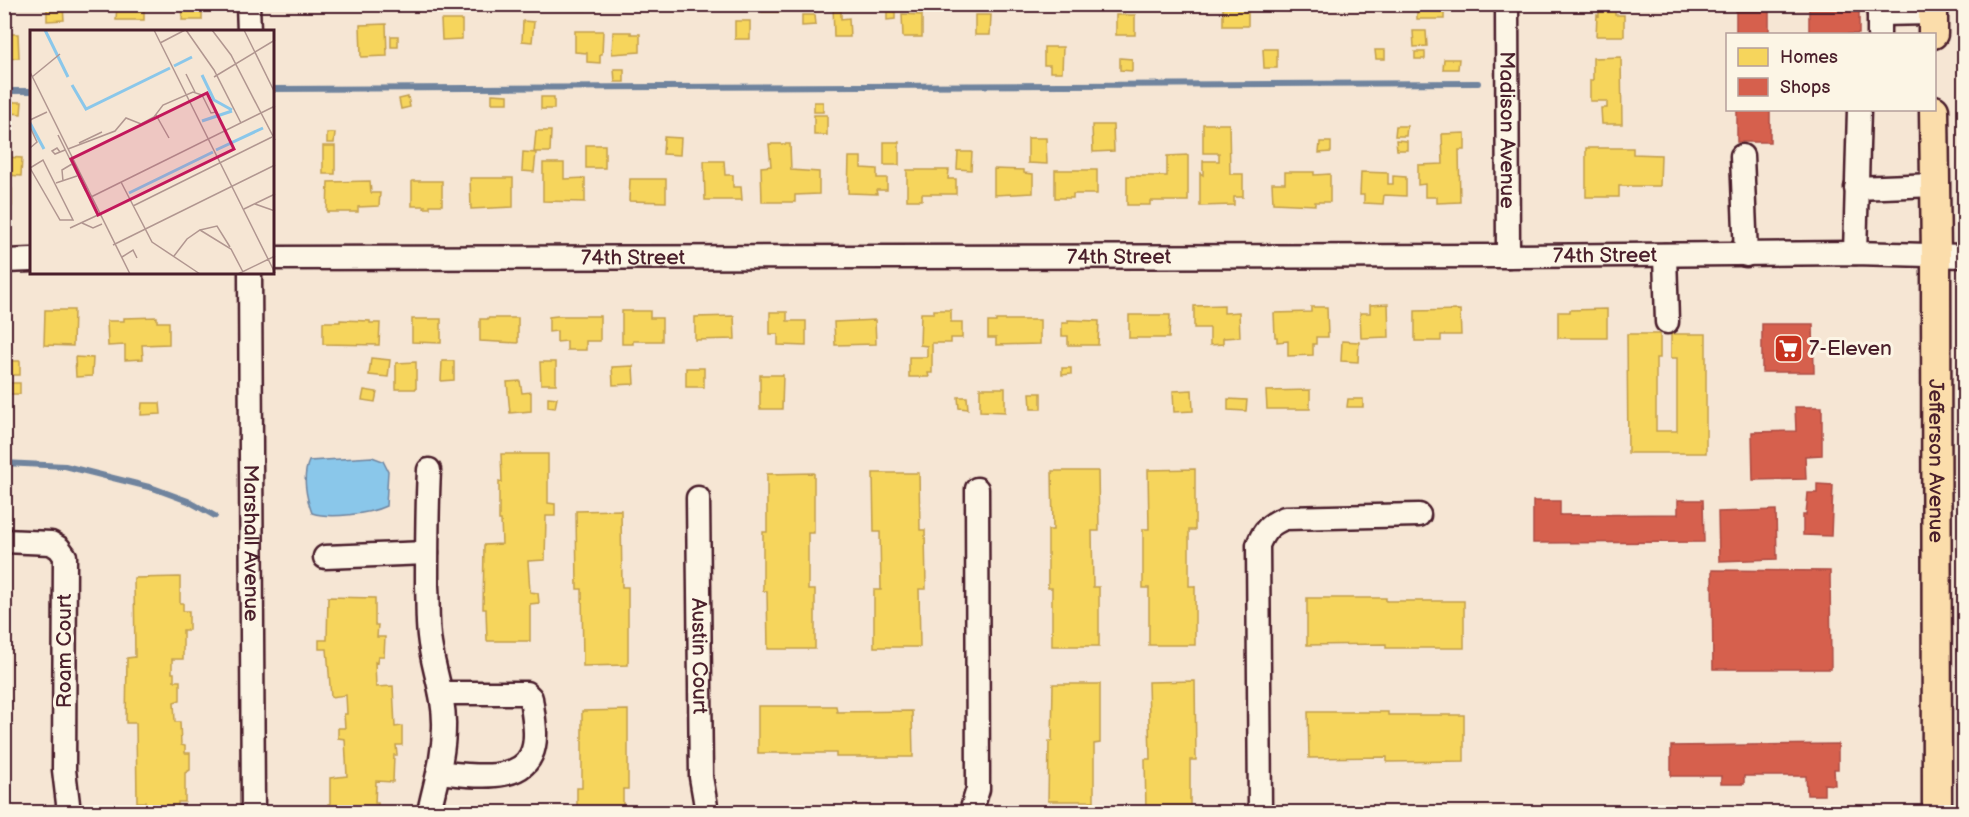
<svg xmlns="http://www.w3.org/2000/svg" width="1969" height="817" font-family="'Balsamiq Sans',sans-serif">
  <style>
    .water { fill: #8ac7ea; stroke: #70849e; stroke-width: 1.5 }
    .homes { fill: #f6d55c; stroke: #c29e4d; stroke-width: 1.5 }
    .shops { fill: #d6604d; stroke: #ac4c43; stroke-width: 1.5 }
    .lines { fill: none; stroke-linecap: round; stroke-linejoin: round }
    .stream { stroke: #70849e; stroke-width: 6 }
    .minor-casing { stroke: #4a1f2b; stroke-width: 27 }
    .major-casing { stroke: #4a1f2b; stroke-width: 33 }
    .minor { stroke: #fcf5e5; stroke-width: 22 }
    .major { stroke: #fbddab; stroke-width: 28 }
    .labels { text-anchor: middle; dominant-baseline: central; stroke-width: 6; stroke-linejoin: round; paint-order: stroke }
    .street-label { font-size: 21px; fill: #4a1f2b; stroke: #fcf5e5 }
    .poi-label { font-size: 21px; fill: #4a1f2b; stroke: #fcf5e5; text-anchor: start }
    .inset-river { fill: none; stroke: #8ac7ea; stroke-width: 3 }
    .inset-road { fill: none; stroke: #b19690; stroke-width: 1.5 }
    .view { fill: #c2185b; fill-opacity: 0.15; stroke: #c2185b; stroke-width: 3 }
    .inset-edge { fill: none; stroke: #4a1f2b; stroke-width: 3 }
  </style>
  <rect width="100%" height="100%" fill="#f6e6d4"/>
  <filter id="ink" filterUnits="userSpaceOnUse"><feTurbulence type="fractalNoise" baseFrequency=".0167" numOctaves="2"/><feDisplacementMap in="SourceGraphic" scale="12" xChannelSelector="R" yChannelSelector="G"/><feConvolveMatrix kernelMatrix="1 2 1 2 8 2 1 2 1" color-interpolation-filters="sRGB"/></filter>
  <g filter="url(#ink)">
    <path class="water" d="M372 457 383 461 388 471 386 506C369 514 330 519 312 513 306 497 302 476 309 461Z"/>
    <path class="homes" d="M47 4H76V6H63L64 20 47 21Z
      M117 4H171L172 6 144 7V20H116Z
      M553 4H586V10L553 9Z
      M761 4H816V9L802 10V6H780V12H762Z
      M833 4H841V19L849 18 850 37H834Z
      M851 4H890V6H851Z
      M1223 4H1248V26H1223Z
      M1286 4H1308V8H1286Z
      M1417 4H1469L1444 5V19H1417Z
      M1594 4H1622L1615 5V15H1624V36H1596L1597 15 1599 16V6H1594Z
      M183 8H202V20H182Z
      M887 11H895V19L887 20Z
      M902 14 922 15V37H903Z
      M802 15H815L816 25 802 26Z
      M975 15H991L990 35H975Z
      M1116 15H1135V35H1116Z
      M441 20H462V39L442 40Z
      M523 21 534 22 532 42 522 41Z
      M735 21H750V39H735Z
      M386 24 387 56 361 57 360 25Z
      M575 31H603L602 54H600V63L587 62V53L575 52Z
      M1413 31H1426L1427 46 1414 47Z
      M613 32H631V34H640V52L612 54Z
      M4 34H18L19 58 5 59Z
      M391 36H398V47H391Z
      M1044 47H1063L1062 72H1050V65H1044Z
      M1263 49H1277V68H1264Z
      M1375 50H1385V59H1376Z
      M1415 52H1425V59H1415Z
      M1621 57 1622 124H1602L1601 108H1607V101H1590V80H1593V58Z
      M1120 58 1132 59V71L1120 70Z
      M1444 59H1459L1458 69H1443Z
      M614 69H624V82H615Z
      M492 94 508 95V103H492Z
      M408 97 410 107 401 109 399 99Z
      M541 97H554V109H541Z
      M12 102H22L21 114 11 113Z
      M814 102H823V112H814Z
      M814 115H827V135H814Z
      M1203 124H1229L1230 174H1243V197H1234V205L1200 206V173L1203 175V161H1219V153H1203Z
      M1092 125H1113L1114 151 1093 152Z
      M1396 126H1407L1406 136H1395Z
      M536 131H551L550 152H534Z
      M327 133H335L334 143H327Z
      M1465 133V150H1459L1460 202 1437 203V197H1425V184L1418 185V165L1443 164 1442 134Z
      M664 137 681 138 680 155 663 154Z
      M1028 138H1046L1047 164 1028 163Z
      M1396 140 1407 141V150H1397Z
      M884 142H899V165H884Z
      M1320 142H1331V152L1319 153Z
      M769 144H790L791 170 819 172V194L795 195V202H762L761 167 771 166Z
      M586 145H605V168H586Z
      M323 146H335V174H323Z
      M1586 148H1633V154L1661 155 1660 186H1619V197H1586Z
      M523 152 536 153 534 172 522 171Z
      M958 152H972L971 170 957 169Z
      M1188 155V201H1150V205H1127V176H1167V156Z
      M6 157 22 158 21 176 5 175Z
      M849 157H861V168L877 169V178H887V190H876L877 194 848 193Z
      M704 161H724L725 175H733V187H741L742 200H705Z
      M543 163H564V179L585 178V202L543 201Z
      M994 169 1024 170V173L1033 174V193L994 195Z
      M907 170H949L948 179H956V194H922V200H907Z
      M1055 170H1097V194H1073V198H1055Z
      M1285 172H1314V175L1330 174V202H1315V205L1273 203 1272 183H1285Z
      M1361 172 1388 173V184H1393V176L1406 177V196L1384 195 1383 204 1364 203V195H1360Z
      M470 178H513V207L471 209Z
      M630 179H666V202L629 201Z
      M370 181 371 193H380L379 206 358 207V212H327L328 182Z
      M412 181H442V205H430V208H424L425 206H412Z
      M4 189H12V206H5L4 216Z
      M1388 304 1389 337 1361 338 1360 313H1370V305Z
      M1224 305V313L1239 312 1240 337 1223 338V344L1210 345V328H1194V306Z
      M1311 307H1327L1328 337H1316V344H1313V355L1288 356V341L1277 342V337H1275L1274 313 1311 312Z
      M1607 309V338H1558V312H1570V310Z
      M45 310H74L73 346 44 345Z
      M934 310H951V322H962V338H951V343H932V373H928L929 377H909V357H927V346L920 345 921 313H934Z
      M1460 310 1461 335H1441V341H1415V311Z
      M622 311H650V318H662V341H633V344H622Z
      M770 312H787V321H806V346L778 345V334H770Z
      M1129 315H1170L1169 338H1129Z
      M557 316H600V341H586V350H567V341L557 342V331L549 332V317Z
      M734 316 735 339 695 340V317Z
      M157 317V322H169V344L142 345 143 359 125 360V345L108 346 107 321H124V318Z
      M488 318H518V343L480 341V319H488Z
      M412 319H441V343L412 342Z
      M340 320 370 321V323H380L379 345 323 344V322H340Z
      M875 320 876 344 835 345 834 322Z
      M996 320H1040V344L996 345V338H988V322H996Z
      M1068 320 1099 321 1098 345H1068V336H1062V323H1068Z
      M1627 334H1660V358H1656V431H1677V358H1671V334H1706V453H1628Z
      M1342 341 1359 342 1358 362 1341 361Z
      M75 357 93 358 92 376 76 377Z
      M371 358 390 360 388 377 369 375Z
      M9 361H20V375H10Z
      M442 361H454V380L441 381Z
      M416 362V389H396V363Z
      M540 362H556V384H541Z
      M633 366 634 384 613 385 612 367Z
      M686 368H704V387H686Z
      M1062 368H1071V374L1062 375Z
      M760 375H783L782 409H760Z
      M520 381 522 393 531 392V411L510 413 507 382Z
      M8 383H20V394H8Z
      M980 388H1005V412L980 411Z
      M364 390 377 392 375 402 362 400Z
      M1192 390 1193 411 1174 412 1173 391Z
      M1310 390V409H1267L1266 391Z
      M1030 393H1041V409H1031Z
      M548 397 557 398 555 408 548 407Z
      M958 397H967L968 409 959 408Z
      M1228 399 1247 400 1246 411 1228 410Z
      M1348 399H1363V407H1347Z
      M142 403H160L161 414 141 415Z
      M501 454H548V503L555 504V516H546L545 560 528 561 530 592 538 593 539 603 530 604V641H487L486 609H483L484 545 502 544 501 520H499V481L502 482Z
      M1195 469V530H1189V586H1195V645H1149V588H1143V529H1149L1148 470Z
      M1052 471H1098L1099 531H1092L1093 587H1099V646H1052V588H1048V530H1053Z
      M814 473V533H808V590H815V649H768L767 591H763V532H767V474Z
      M873 473H919L920 530H925L926 589H919L920 647H874V590H881L880 532H874Z
      M621 510 622 587H628V665L583 666 582 589H577L576 511Z
      M180 577V603H183V611H189V630H183V659H172V673H174V681H180V700L174 702 175 722H180L181 745 185 746V753H190V770L185 773V802H178V812H145V802H137L136 723H126L127 658 135 657 134 578Z
      M328 597 375 598V625H378L377 637H385L384 656H378L377 663 375 662 376 687 393 686 395 727 402 726V745H396L397 755H394L393 782 376 781 375 803H378L379 812H328V804H330V778L347 776 345 739 338 738V728H345L344 714H347L346 695 331 697 327 649H319V640H327Z
      M1307 598H1386V601H1464V648H1386V644L1307 645Z
      M1195 681 1196 760H1190V812H1146L1145 759H1150L1148 682Z
      M1053 684H1100V743L1094 744V801H1048L1049 741H1052Z
      M758 706H836L837 712 912 711 913 757H836V753H758Z
      M628 710V789H623V812H577V788H582V711Z
      M1308 712H1388V715H1464V761L1387 762V757L1309 758Z"/>
    <path class="shops" d="M1736 4H1769V34H1736Z
      M1789 4H1853V10H1859V34H1809V9H1789Z
      M1737 110H1770V142H1737Z
      M1762 324H1813L1814 372H1762Z
      M1795 407H1822V455L1805 456 1806 479 1753 480 1752 432 1796 431Z
      M1817 484 1833 485 1831 536 1803 535V515H1806L1808 493H1817Z
      M1678 500H1703L1704 542 1533 543V501H1560V515L1678 514Z
      M1776 510 1777 559 1719 561 1718 512Z
      M1712 570 1830 571 1831 669H1713Z
      M1838 744V769H1834L1835 785 1824 784V795H1807L1806 776H1744V784H1721V776H1671V746Z"/>
    <g class="lines">
      <path class="stream" d="M273 89 1478 83
        M4 91H32
        M4 463 65 466 153 488 188 501 215 516"/>
      <defs>
        <g id="minor">
          <path d="M248 4 249 32"/>
          <path id="s1" d="M1507 4 1508 256"/>
          <path d="M1879 4V34"/>
          <path d="M1879 14 1933 13"/>
          <path d="M1742 156 1746 255"/>
          <path d="M1856 188 1935 185"/>
          <path d="M1855 253 1859 110"/>
          <path d="M1665 255 1667 322"/>
          <path id="s2" d="M273 258 1508 256 1855 253 1964 256"/>
          <path d="M4 261 32 260"/>
          <path id="s3" d="M250 273 253 812"/>
          <path id="s4" d="M698 498 701 777 707 812"/>
          <path d="M4 541 51 543 59 548 65 556 64 770 69 812"/>
          <path d="M325 557 427 553"/>
          <path d="M439 772C466 775 518 784 531 755 539 739 533 715 531 698L526 693H441"/>
          <path d="M429 812C435 783 444 758 444 727 445 695 432 667 429 636 427 619 428 602 427 586 427 547 427 509 429 470"/>
          <path d="M971 812 978 789 977 489"/>
          <path d="M1260 812 1258 545C1264 530 1270 524 1285 518L1419 515"/>
        </g>
        <g id="major">
          <path d="M1933 4V34"/>
          <path id="s5" d="M1934 110 1936 255 1937 812"/>
        </g>
      </defs>
      <use href="#minor" class="minor-casing"/>
      <use href="#major" class="major-casing"/>
      <use href="#minor" class="minor"/>
      <use href="#major" class="major"/>
    </g>
  </g>
  <defs>
    <symbol id="supermarket-square" viewBox="-11 -11 22 22"><rect x="-9" y="-9" width="18" height="18" rx="4" fill="#c8321e" stroke="#fcf5e5"/><path d="M-6-5.5h2.5l.6 2H6L4.5 2H-2.5L-4.4-4H-6ZM-1.5 3.2a1.3 1.3 0 1 0 .1 0ZM3 3.2a1.3 1.3 0 1 0 .1 0Z" fill="#fff"/></symbol>
  </defs>
  <g fill-rule="evenodd">
    <use href="#supermarket-square" x="1772" y="332" width="33" height="33"/>
  </g>
  <g class="labels">
    <g class="street-label">
      <text stroke="none"><textPath href="#s1" startOffset="126">Madison Avenue</textPath></text>
      <text stroke="none"><textPath href="#s2" startOffset="1332">74th Street</textPath></text>
      <text stroke="none"><textPath href="#s2" startOffset="846">74th Street</textPath></text>
      <text stroke="none"><textPath href="#s2" startOffset="360">74th Street</textPath></text>
      <text stroke="none"><textPath href="#s5" startOffset="351">Jefferson Avenue</textPath></text>
      <text stroke="none"><textPath href="#s3" startOffset="270">Marshall Avenue</textPath></text>
      <text transform="translate(64 651) rotate(-90)">Roam Court</text>
      <text stroke="none"><textPath href="#s4" startOffset="158">Austin Court</textPath></text>
    </g>
    <g class="poi-label">
      <text x="1809" y="348">7-Eleven</text>
    </g>
  </g>
  <g transform="translate(30 30)">
    <rect width="244" height="244" fill="#f6e6d4"/>
    <path class="inset-river" d="M15 0 38 47M144 36 162 27M172 45 184 70 202 80M42 55 56 79 140 38M172 91 202 81M0 93 14 119M186 120 233 98M99 163 183 122"/>
    <path class="inset-road" d="M124 0 245 243M156 0 184 40 211 93M182 0 201 25 245 110M214 0 245 63M130 13 155 0M0 42 100 244M156 44 165 62M2 47 30 24M184 47 245 10M126 85 139 108M0 90 17 82M0 97 7 112 0 118M28 105 56 162M49 113 72 102M38 119 85 101 96 88 111 94 124 87 133 75 163 62 172 65 181 83 186 82M30 122 27 118 22 121 25 124 35 120M0 138 13 130 43 190H30L0 138M33 151 32 140 42 134M91 152 122 212 170 244M26 153 47 146M59 168 245 76M225 174 245 181M103 176 242 107M214 179 245 164M52 193 63 198 72 194M40 198 68 185M170 200 187 196 200 217M83 215 245 135M144 226 157 209 170 200 201 219 213 242M92 227 103 220 107 228M208 244 245 226"/>
    <path class="view" d="M177 63 204 119 68 185 41 129Z"/>
    <rect width="244" height="244" class="inset-edge"/>
  </g>
  <rect width="1969" height="817" fill="none" stroke="#fcf5e5" stroke-width="24"/>
  <rect x="12" y="12" width="1945" height="793" fill="none" stroke="#4a1f2b" stroke-width="2" filter="url(#ink)"/>
  <rect x="1726" y="33" width="210" height="78" fill="#fcf5e5" stroke="#b59f9b" stroke-width="1.5"/>
  <rect x="1738" y="48" width="30" height="18" fill="#f6d55c" stroke="#b59f9b" stroke-width="1.5"/>
  <text x="1780" y="63" font-size="18" fill="#4a1f2b">Homes</text>
  <rect x="1738" y="78" width="30" height="18" fill="#d6604d" stroke="#b59f9b" stroke-width="1.5"/>
  <text x="1780" y="93" font-size="18" fill="#4a1f2b">Shops</text>
</svg>
